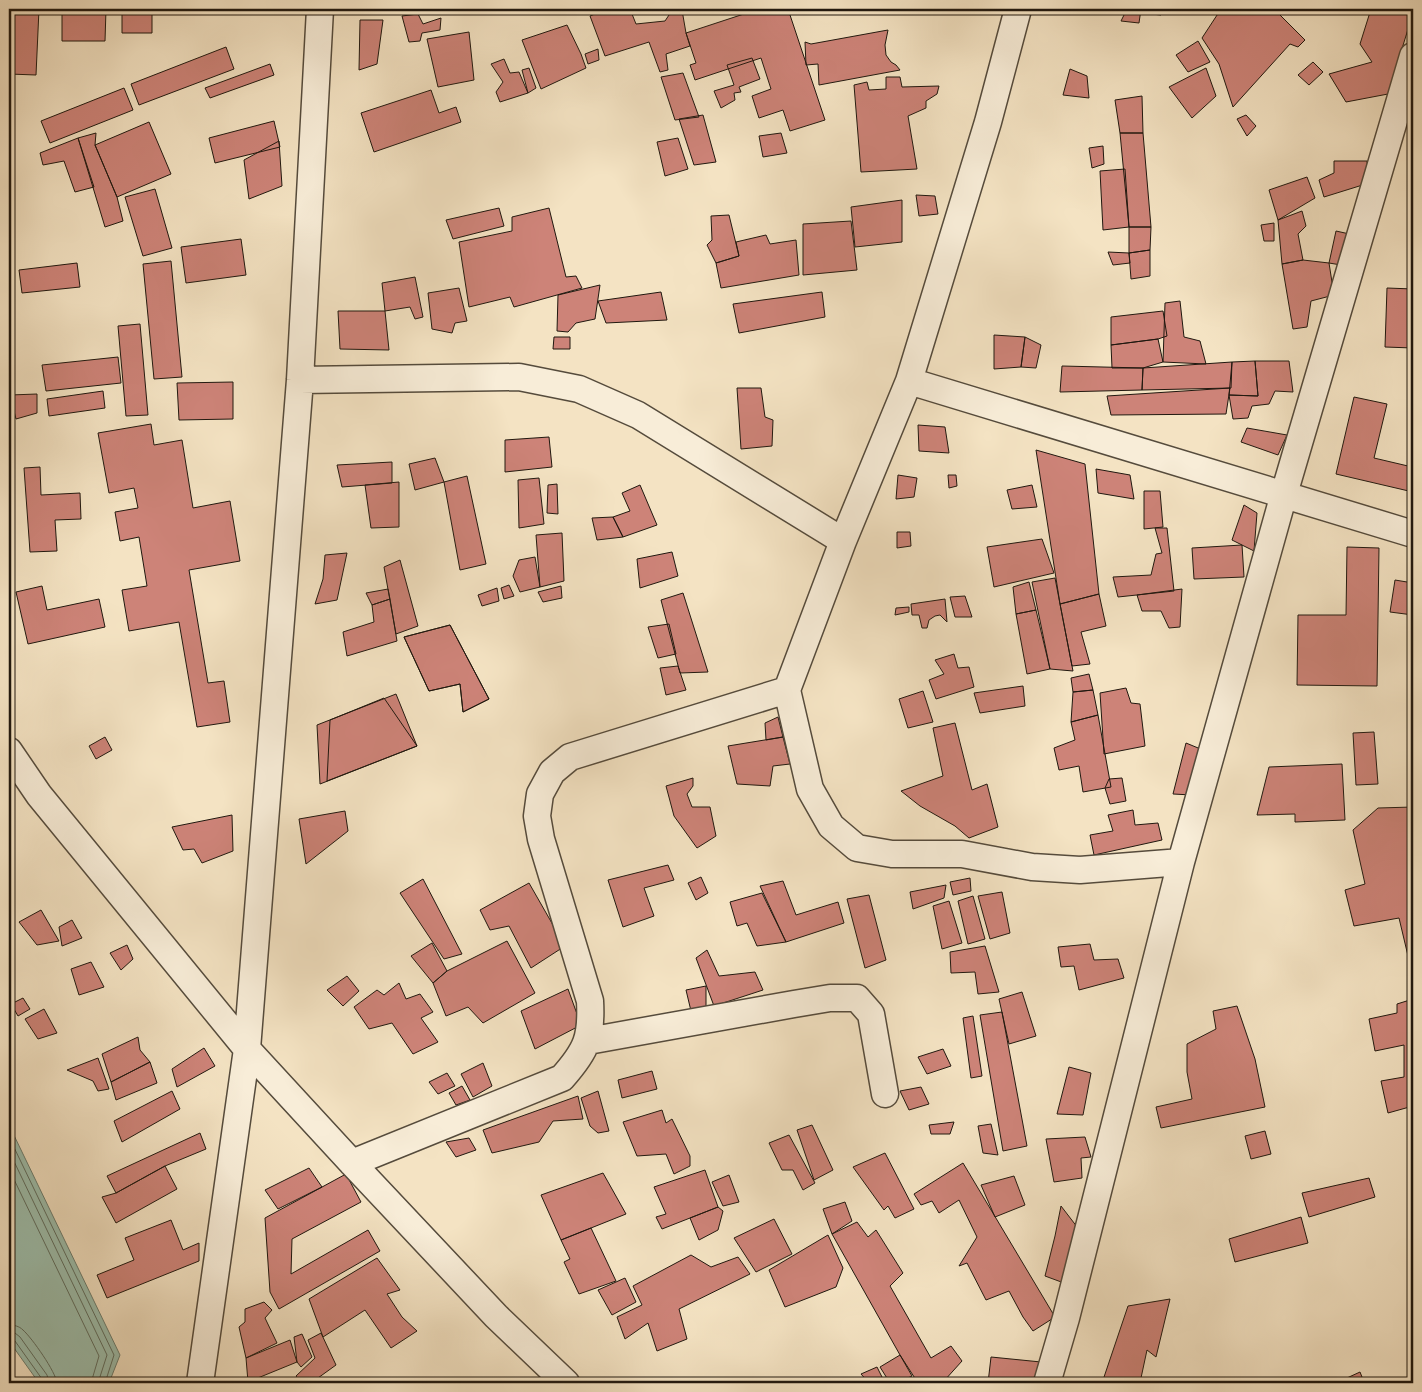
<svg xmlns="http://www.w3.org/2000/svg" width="1422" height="1392" font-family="'IM FELL French Canon',serif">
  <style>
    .water { fill: #9dbfad; stroke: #6b7c6e }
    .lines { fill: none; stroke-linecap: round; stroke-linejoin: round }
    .shore { stroke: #5e6c5e; stroke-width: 1 }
    .building { fill: #cd8378; stroke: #20180f }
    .minor-casing { stroke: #554b3c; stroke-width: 29 }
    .minor { stroke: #f8edd8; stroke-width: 26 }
  </style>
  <rect width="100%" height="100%" fill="#f4e3c3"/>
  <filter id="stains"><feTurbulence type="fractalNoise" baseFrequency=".004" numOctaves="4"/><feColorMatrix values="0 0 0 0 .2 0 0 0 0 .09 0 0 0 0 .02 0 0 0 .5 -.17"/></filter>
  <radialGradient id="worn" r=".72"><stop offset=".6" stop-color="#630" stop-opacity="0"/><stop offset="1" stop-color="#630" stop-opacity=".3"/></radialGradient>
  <path class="water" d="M9 1125 120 1355 109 1383H39L9 1341Z"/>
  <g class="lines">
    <path class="shore" d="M9 1137 114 1355 105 1383
      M9 1151 107 1355 98 1383
      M9 1169 99 1356 91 1383
      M9 1325C14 1325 19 1326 23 1330 32 1338 56 1372 57 1383
      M9 1332 15 1333 20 1337 47 1375 49 1383
      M9 1339 15 1341 42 1379 43 1383"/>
  </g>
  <path class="building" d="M9 9H39L36 75 9 74Z
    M62 9H106L105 41H62Z
    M122 9H152V33H122Z
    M607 9H630L636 24 665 21 673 9 682 10 686 33 690 46 666 54 668 70 660 72 649 42 605 56 590 16Z
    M759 9H788L825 120 790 131 783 110 759 118 752 96 771 89 761 58 695 80 690 65 696 63 686 33Z
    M1127 9H1141L1139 23 1121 21Z
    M1151 9H1162L1161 15 1151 14Z
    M1221 9H1274L1305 40 1298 47 1290 44 1233 107 1219 64 1202 38Z
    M1371 9H1413V13L1388 94 1346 102 1329 74 1372 62 1360 44Z
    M418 14 423 24 441 18 440 30 422 33 420 41 409 42 402 16Z
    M360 20H383L377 64 359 70Z
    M567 25 581 54 586 68 541 89 522 40Z
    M888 30 885 45 886 55 891 62 896 65 900 70 819 85 818 64 806 65 805 42 811 44Z
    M469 32 474 80 438 87 427 39Z
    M1198 41 1210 62 1188 72 1176 55Z
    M226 47 234 69 139 105 131 84Z
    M598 49 599 60 588 64 585 54Z
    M752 58 760 79 739 87 741 92 734 93 735 100 721 108 714 91 734 85 727 65Z
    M504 59 510 73 519 72 528 93 500 102 496 92 503 82 491 64Z
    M1313 62 1323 72 1309 85 1298 75Z
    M270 64 274 75 210 98 205 88Z
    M529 68 536 88 528 93 522 70Z
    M1206 68 1216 96 1192 118 1169 87Z
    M1070 69 1087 76 1089 98 1063 95Z
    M683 73 699 117 675 120 661 77Z
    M886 77H900L902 87 939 86 937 94 926 101V108L908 116 917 169 861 172 854 85 867 82 869 90 886 89Z
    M124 88 133 110 50 143 41 121Z
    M431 90 439 113 456 107 461 122 374 152 361 113Z
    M1142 96 1143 133H1120L1115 100Z
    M703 115 716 162 694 165 679 119Z
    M1246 115 1256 126 1247 136 1237 119Z
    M274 121 280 147 215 163 209 138Z
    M149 122 171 174 117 197 95 145Z
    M96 133 95 145 117 197 123 221 105 227 78 138Z
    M781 133 787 153 763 157 759 136Z
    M1120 133H1143L1151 227H1129Z
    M78 138 94 187 75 192 64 161 43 165 40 153Z
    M678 138 688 169 665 176 657 142Z
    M279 141 282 186 249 199 244 160Z
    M1103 146 1104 164 1092 168 1089 148Z
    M1334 161H1367L1369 183 1324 197 1319 180 1334 173Z
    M1125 169 1129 227 1103 230 1100 171Z
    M1307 177 1315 198 1278 220 1269 190Z
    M155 189 172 248 143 256 125 197Z
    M916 195 935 196 938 214 919 216Z
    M902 200V242L855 247 851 207Z
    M499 208 504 226 453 239 446 220Z
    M549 208 566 277 576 276 582 288 514 307 510 297 469 307 459 242 512 231V217Z
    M1302 211 1306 226 1298 234 1303 260 1282 264 1278 220Z
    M729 215 739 256 716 263 707 245 712 240 711 216Z
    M851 221 857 270 803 275V224Z
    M1274 223V241H1264L1261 225Z
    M1129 227H1151L1150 250 1129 253Z
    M1336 231 1354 235 1347 266 1329 263Z
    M766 235 770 244 796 240 799 275 721 288 716 263 739 256 736 242Z
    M241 239 246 275 186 283 181 247Z
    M1150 250V276L1131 279 1129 253Z
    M1108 252 1129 253 1130 263 1113 265Z
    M1303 260 1329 263 1334 295 1311 301 1307 327 1293 329 1282 264Z
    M171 261 182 377 154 379 143 264Z
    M77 263 80 287 22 293 19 270Z
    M415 277 423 317 415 319 410 307 385 311 382 283Z
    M600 285 595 319 576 323 568 332 557 331 558 295Z
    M459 288 467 321 455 323 452 333 432 329 428 293Z
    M1387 288 1413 289V348L1385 347Z
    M661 292 667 320 606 323 598 301Z
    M822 292 825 317 739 333 733 304Z
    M1180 301 1184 337 1200 341 1206 364 1163 362 1165 303Z
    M338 311H385L389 350 340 349Z
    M1163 311 1167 336 1158 339 1111 345V317Z
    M140 324 148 415 126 416 118 326Z
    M994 335 1025 337 1021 367 994 369Z
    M554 337H570V349H553Z
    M1025 337 1041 345 1036 368 1021 367Z
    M1158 339 1163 362 1143 368H1112L1111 345Z
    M118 357 121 383 46 391 42 365Z
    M1255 361 1258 396 1229 395 1232 362Z
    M1255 361H1289L1293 392 1275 391 1269 404 1252 406 1248 418 1233 419 1229 395 1258 396Z
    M1232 362 1231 388 1142 390 1143 368Z
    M1062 366 1143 368 1142 390 1060 392Z
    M233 382V419L179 420 177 383Z
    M737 388H761L765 417 773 420 772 446 741 449Z
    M1230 388 1226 414 1111 415 1107 396Z
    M103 391 105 408 49 416 47 399Z
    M37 394V413L16 419 10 395Z
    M1354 397 1387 404 1374 458 1408 466 1413 443V492L1336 474Z
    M151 424 154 445 182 440 193 508 230 501 240 561 189 570 208 683 224 681 230 722 197 727 179 622 129 631 122 590 147 586 139 537 120 541 115 512 138 508 134 488 109 493 98 433Z
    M918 425 945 427 949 453 919 451Z
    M1247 428 1287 435 1278 455 1241 442Z
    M549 437 552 467 505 472V440Z
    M1036 450 1085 464 1099 594 1060 604Z
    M435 458 444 482 415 490 409 464Z
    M392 462V483L342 487 337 465Z
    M40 467 41 495 80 493 81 519 55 520 57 551 30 552 24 468Z
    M1096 469 1130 475 1134 499 1098 493Z
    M898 475 917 478 914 497 896 499Z
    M948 475H956L957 486 949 488Z
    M467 476 486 564 460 570 444 482Z
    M539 478 544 524 519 528 518 480Z
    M399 482V527L371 528 365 485Z
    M557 484 558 514 547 513 548 485Z
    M640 485 657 525 623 537 613 517 630 511 622 493Z
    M1032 485 1037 507 1012 509 1007 490Z
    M1144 491H1160L1163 527 1144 529Z
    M1244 505 1257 513 1254 551 1232 540Z
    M613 517 623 537 597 540 592 518Z
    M1155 528H1167L1174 591 1118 597 1113 577 1151 575 1156 554 1162 553Z
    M897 532H910L911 546 897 548Z
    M562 533 564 581 540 587 536 535Z
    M1042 539 1054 573 994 587 987 547Z
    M1242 545 1244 577 1194 579 1192 548Z
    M1347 547 1379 548 1377 686 1297 685 1298 615H1346Z
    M672 552 678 576 640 588 637 559Z
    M347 553 337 600 315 604 323 579 325 555Z
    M535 557 540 587 520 592 513 576 519 560Z
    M400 560 418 626 396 634 384 567Z
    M1055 578 1072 666 1073 671 1050 669 1032 582Z
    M1395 580 1413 583V615L1390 612Z
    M1029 582 1036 610 1016 614 1013 587Z
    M509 585 514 596 504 599 501 588Z
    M42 586 47 610 99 599 105 627 28 644 16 592Z
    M561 586 562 598 543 602 538 592Z
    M497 588 499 601 482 606 478 595Z
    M388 589 390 599 372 605 366 593Z
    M1182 589 1180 627 1169 628 1161 611H1142L1137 595Z
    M683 593 708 672 680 673 661 600Z
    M1099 594 1106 626 1081 632 1090 664 1072 666 1060 604Z
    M965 596 972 617H955L950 597Z
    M390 599 397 641 347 656 343 632 374 622 372 605Z
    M945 599 947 622 940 615 935 616 929 620 927 628H922L919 615H912L911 604Z
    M909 607V612L895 615 896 608Z
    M1036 610 1050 669 1027 674 1016 614Z
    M669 624 676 654 658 658 648 627Z
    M450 625 489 699 463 712 460 684 429 691 404 637Z
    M450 625 489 699 463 712 460 684 429 691 404 637Z
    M954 654 958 668 969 667 974 687 936 699 929 680 944 674 935 660Z
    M678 666 686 690 666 695 660 668Z
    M1089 674 1093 690 1073 692 1071 678Z
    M1023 686 1025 706 980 713 974 693Z
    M1126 688 1131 703 1140 704 1145 746 1104 754 1100 693Z
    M1093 690 1098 715 1071 722 1073 692Z
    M923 691 933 722 908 728 899 699Z
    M396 694 417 746 320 784 317 725Z
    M384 698 417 746 327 781 330 720Z
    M1098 715 1111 787 1083 792 1079 766 1059 770 1054 748 1075 740 1071 722Z
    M778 717 783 737 766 740 765 723Z
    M955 723 972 790 987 784 998 827 969 838 955 826 920 806 901 791 943 776 933 728Z
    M1374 732 1378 784 1356 785 1353 733Z
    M105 737 112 750 96 759 89 746Z
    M783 737 790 764 773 766 770 786 737 784 728 746Z
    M1186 743 1203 750 1192 795 1173 794Z
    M1342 764 1345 820 1295 822V814L1257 815 1269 767Z
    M693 778V786L687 794 692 807H710L716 836 697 848 674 816 666 786Z
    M1122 778 1126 801 1110 804 1105 788 1109 779Z
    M1413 807V977L1399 918 1354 926 1345 890 1365 884 1353 830 1378 808Z
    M1133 810 1135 825 1158 823 1162 840 1094 855 1090 835 1113 831 1108 815Z
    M345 811 348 831 306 864 299 819Z
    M232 815 233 851 202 863 194 849 183 850 172 827Z
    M668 865 674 880 644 888 654 916 623 927 608 880Z
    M701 877 708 893 696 900 688 883Z
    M970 878 971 891 953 895 950 882Z
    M423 879 462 954 444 959 400 893Z
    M783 881 796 915 838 902 844 923 786 942 760 886Z
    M529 883 565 946 531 968 509 926 490 930 480 910Z
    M946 885 944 898 913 909 910 892Z
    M1002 892 1010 933 990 939 978 896Z
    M762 893 786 942 757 946 747 923 737 926 730 902Z
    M869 895 886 960 865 968 847 899Z
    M973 896 985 939 968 944 958 901Z
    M949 901 962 943 942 949 933 906Z
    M41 910 59 941 37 945 19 922Z
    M72 920 82 938 62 946 59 927Z
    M507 941 535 993 483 1023 468 1007 446 1016 433 983 447 971Z
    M432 943 447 971 433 983 411 956Z
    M1090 944 1094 960 1118 959 1124 978 1079 990 1074 966 1061 967 1058 947Z
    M127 945 133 959 121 970 110 953Z
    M985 946 999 992 978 994 975 972 951 973 950 952Z
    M707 950 719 976 755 972 763 990 714 1006 696 958Z
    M91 962 104 987 79 995 71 969Z
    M347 976 359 991 343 1006 327 990Z
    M399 983 406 999 420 994 433 1012 421 1018 438 1042 413 1054 392 1023 369 1029 354 1007 377 990 384 995Z
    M706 986V1008L691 1011 686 990Z
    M568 989 581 1025 535 1049 521 1011Z
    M1022 992 1036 1036 1009 1044 999 999Z
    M23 998 30 1009 18 1016 11 1004Z
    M1413 999V1106L1388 1113 1381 1081 1404 1077V1045L1375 1051 1369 1019 1397 1013V1004Z
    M1237 1006 1255 1059 1265 1107 1161 1128 1156 1107 1192 1099 1187 1072V1044L1216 1029 1213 1011Z
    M44 1009 57 1033 38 1039 25 1019Z
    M1002 1012 1027 1146 1003 1151 980 1015Z
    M973 1016 982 1076 971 1078 963 1018Z
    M138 1037 140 1050 150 1062 111 1082 102 1054Z
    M204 1048 215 1066 177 1087 172 1069Z
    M943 1049 951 1066 927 1074 918 1057Z
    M98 1058 109 1089 98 1091 93 1081 67 1070Z
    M150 1062 157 1083 116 1100 111 1082Z
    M483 1063 492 1086 473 1097 461 1074Z
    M1069 1067 1091 1073 1083 1115 1057 1114Z
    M652 1071 657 1089 622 1098 618 1080Z
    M447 1073 455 1086 438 1094 429 1082Z
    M462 1086 470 1100 456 1105 449 1093Z
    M921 1087 929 1104 909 1110 900 1091Z
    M172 1091 180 1109 122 1142 114 1121Z
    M598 1091 609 1131 598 1133 590 1126 581 1098Z
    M578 1096 583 1119 553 1121 539 1142 492 1153 483 1130Z
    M662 1110 666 1123 672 1119 690 1156V1166L674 1174 666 1154 637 1156 623 1122Z
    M954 1122 950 1134H931L929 1125Z
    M991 1124 998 1155 983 1153 978 1126Z
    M812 1125 833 1170 814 1180 797 1130Z
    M1265 1131 1271 1154 1251 1159 1245 1136Z
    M200 1133 206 1149 165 1166 116 1193 107 1176Z
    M789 1135 815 1183 803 1190 793 1170H782L769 1143Z
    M1085 1137 1091 1157 1081 1158 1082 1178 1054 1182 1046 1139Z
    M469 1138 476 1150 456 1157 446 1142Z
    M885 1153 914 1209 895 1218 888 1206 884 1210 853 1167Z
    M963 1163 1055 1317 1033 1331 1023 1317 1009 1291 986 1300 967 1263 959 1266 977 1237 959 1200 939 1213 932 1201 921 1205 914 1194Z
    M165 1166 177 1189 116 1223 102 1197 116 1193Z
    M309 1168 322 1187 278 1209 265 1190Z
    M705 1170 718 1207 662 1229 656 1217 666 1214 654 1187Z
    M603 1173 626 1214 561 1240 541 1195Z
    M346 1174 361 1202 292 1239 291 1274 368 1230 380 1251 279 1309 270 1292 265 1218Z
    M729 1175 739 1202 723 1206 712 1182Z
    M1014 1176 1025 1205 995 1217 981 1185Z
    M1369 1178 1375 1197 1309 1217 1302 1193Z
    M845 1202 852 1221 832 1234 823 1209Z
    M1061 1206 1081 1232 1064 1283 1045 1276 1055 1236Z
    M718 1207 723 1211 718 1230 699 1240 690 1218Z
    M1301 1217 1308 1243 1235 1262 1229 1239Z
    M774 1219 792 1254 756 1272 734 1238Z
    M171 1220 183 1250 199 1243V1261L107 1298 97 1275 134 1260 125 1238Z
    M857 1222 868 1237 876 1230 903 1273 890 1286 931 1358 951 1346 962 1361 944 1381 945 1383H918L900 1355 832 1234Z
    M591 1228 616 1281 579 1294 564 1262 570 1259 561 1240Z
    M828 1235 843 1268 836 1287 785 1307 769 1270Z
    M691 1255 711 1267 738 1257 750 1274 679 1309 687 1339 657 1351 648 1323 625 1339 617 1317 642 1305 633 1286Z
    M377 1258 400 1290 387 1294 402 1317 417 1331 391 1348 365 1310 323 1337 309 1299Z
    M625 1278 636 1302 612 1315 598 1290Z
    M1170 1299 1156 1357 1147 1350 1141 1378 1161 1383H1102L1128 1306Z
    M264 1302 272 1310 265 1318 277 1343 246 1358 239 1327 245 1322V1309Z
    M321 1333 336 1365 311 1383H301L296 1376 315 1358 308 1340Z
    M302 1334 312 1357 301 1367 297 1362 294 1337Z
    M290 1340 297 1362 248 1382 246 1358Z
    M900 1355 912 1376 898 1383H890L880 1367Z
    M991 1357 1041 1362 1040 1383H988Z
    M877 1367 885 1383H869L861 1374Z
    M1360 1372 1364 1382 1377 1378 1380 1383H1336Z"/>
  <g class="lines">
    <defs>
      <path id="minor" d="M300 380 519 377 579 389 638 415 843 541
        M909 381 1413 534
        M787 690 810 789 831 826 857 848 892 854H962L1032 867 1080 870 1181 862
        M9 751 39 795 247 1049 352 1163 496 1316 566 1383
        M588 1041 794 1004 830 998H857L871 1014 885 1094
        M352 1163 562 1078C587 1050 592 1037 590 1001L541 839 537 816 540 794 552 772 570 757 787 690 843 541 909 381 988 122 1018 9
        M200 1383 247 1049 300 380 320 9
        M1047 1383 1066 1318 1181 862 1284 494 1413 56"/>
    </defs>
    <use href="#minor" class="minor-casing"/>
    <use href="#minor" class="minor"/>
  </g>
  <rect width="1422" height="1392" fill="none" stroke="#f4e3c3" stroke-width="30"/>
  <rect x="10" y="10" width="1402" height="1372" fill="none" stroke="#20180f" stroke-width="2.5"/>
  <rect x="15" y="15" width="1392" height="1362" fill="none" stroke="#20180f"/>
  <rect width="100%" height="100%" filter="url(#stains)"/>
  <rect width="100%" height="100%" fill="url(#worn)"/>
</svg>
